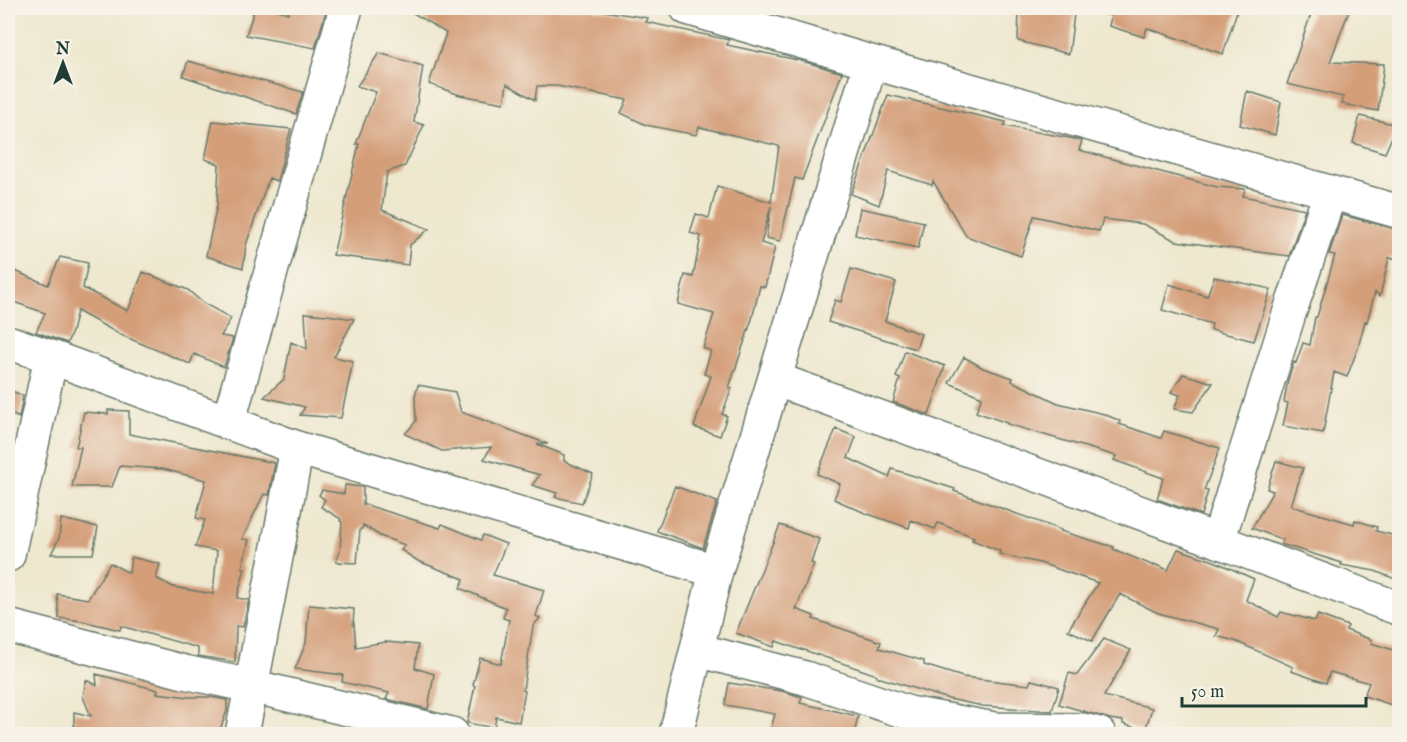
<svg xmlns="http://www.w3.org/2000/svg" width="1407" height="742" font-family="'IM FELL English',serif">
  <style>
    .building { fill: #d49e79 }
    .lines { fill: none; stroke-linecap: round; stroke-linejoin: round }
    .minor-casing { stroke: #67796a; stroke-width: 36 }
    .minor { stroke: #fff; stroke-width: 33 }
  </style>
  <rect width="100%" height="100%" fill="#f7f3e8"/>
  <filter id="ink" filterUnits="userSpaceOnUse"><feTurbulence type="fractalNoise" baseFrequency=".0167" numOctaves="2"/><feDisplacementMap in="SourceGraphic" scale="12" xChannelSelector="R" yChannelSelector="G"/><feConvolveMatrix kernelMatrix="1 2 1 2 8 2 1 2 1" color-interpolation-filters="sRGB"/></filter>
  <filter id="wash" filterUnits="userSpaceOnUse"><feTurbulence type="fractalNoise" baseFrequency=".008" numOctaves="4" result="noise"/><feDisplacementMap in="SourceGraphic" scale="24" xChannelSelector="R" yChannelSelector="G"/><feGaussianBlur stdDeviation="1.35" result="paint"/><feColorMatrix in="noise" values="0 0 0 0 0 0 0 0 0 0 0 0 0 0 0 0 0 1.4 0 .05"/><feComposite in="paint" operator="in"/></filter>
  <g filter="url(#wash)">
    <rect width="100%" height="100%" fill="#eee8cf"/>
    <g id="blocks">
      <path class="building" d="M255 8H271L288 13 290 8H327L315 48 246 35Z
        M405 8H585L648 18 646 22 729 40 727 45 802 61 842 73 802 180 795 178 780 241 766 238 771 206 761 243 775 247 765 287 760 286 752 319 729 388H732L722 414 727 416 720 436 694 427 711 376 704 374 711 351 703 348 714 314 678 304 685 275 693 277 701 236 690 233 696 214 709 218 717 186 771 202 779 146 699 127 696 135 646 125 621 113 627 100 557 86H537L535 100 507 84 504 103 460 95 429 84 446 33Z
        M1019 8H1049L1074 14 1069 54 1018 41Z
        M1096 8H1238L1223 54 1147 28 1144 37 1109 26 1111 16 1096 11Z
        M1313 8H1350L1330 62 1384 64 1378 111 1342 104 1343 97 1287 84Z
        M379 53 423 66 414 122 424 125 405 166 387 172 382 210 429 229 410 245 408 265 333 255 359 144H356L376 92 357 86Z
        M188 61 303 92 296 114 183 76Z
        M1247 91 1281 102 1275 135 1240 125Z
        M888 95 1006 122 1004 126 1070 138 1082 141 1079 150 1217 187 1245 189 1243 196 1305 209 1289 256 1176 241 1143 224 1103 219 1099 231 1034 216 1021 256 966 236 933 181 932 185 888 171 879 205 851 194Z
        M1360 116 1397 125 1385 153 1353 143Z
        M213 121 291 129 277 181 269 178 246 245 243 268 206 256 217 205 219 164 205 159Z
        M860 208 924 222 918 248 855 235Z
        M1342 215 1400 230V259L1389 258 1380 296 1375 292 1367 322 1365 321 1358 348 1347 377 1334 372 1323 433 1283 426 1288 403 1284 402 1288 380 1294 362 1296 363 1303 343 1310 345 1315 317H1317L1335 255 1329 254Z
        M60 257 88 263 83 288 128 311 143 272 188 290 203 303 231 318 221 336 233 338 224 367 194 354 190 364 121 335 77 311 72 332 67 343 36 332 45 313 8 300V268L48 285Z
        M851 269 896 282 885 321 921 334 916 349 828 322 835 300 841 302Z
        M1214 277 1271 289 1254 341 1211 330 1212 324 1162 310 1169 284 1207 296Z
        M305 313 327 315 354 319 334 357 353 361 341 418 300 415 305 407 264 397 284 379 291 342 307 349Z
        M905 351 945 366 929 415 893 402 900 379 896 377Z
        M964 357 983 368 1013 378 1012 381 1058 403 1104 414 1120 421 1119 424 1161 438 1164 431 1220 448 1204 490 1208 491 1201 515 1157 499 1163 478 1114 460 1116 456 1007 424V423L976 412 982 397 949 383Z
        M1183 374 1213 383 1193 412 1174 409 1180 395 1171 392Z
        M418 385 455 392 461 412 548 444H537L564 455V461L593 474 582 503 555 497 557 493 532 485 540 475 484 459 491 447 442 451 405 434 416 421 415 396Z
        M8 389 23 396 19 418 8 412Z
        M108 410 129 411V434L275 463 269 495 264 494 242 539 249 540 242 567 245 568 237 598 249 600 243 627 236 626 235 662 198 656V648L121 626 120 630 82 621 59 618 57 594 88 599 110 563 129 573 131 557 160 564 156 578 173 587 213 594 217 551 195 547 205 520 196 518 206 480 163 469 120 466 112 487H72L81 447H76L84 412 108 414Z
        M836 429 856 437 848 458 889 477 892 469 955 489 954 491 1061 530 1060 531 1114 547 1113 549 1154 566V564L1168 570 1178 549 1214 561 1254 579 1246 600 1278 617 1281 612 1315 621 1318 615 1348 626 1346 630 1372 640 1371 643 1400 652V684L1392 705 1364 696 1369 683 1330 672 1326 683 1291 671 1293 667 1235 641 1216 636 1219 629 1158 613 1120 594 1092 641 1068 630 1098 583 1040 563 999 554 1000 551 972 540 974 537 938 523 935 529 911 520 909 528 865 513 834 499 840 484 817 474Z
        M1276 461 1303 468 1291 506 1354 524 1355 520 1377 527 1376 531 1400 537V581L1375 571 1341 565 1342 563 1281 544 1283 540 1252 528 1273 491 1267 489Z
        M345 485 363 487V504L440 528 442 524 481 540 483 535 506 544 493 575 544 590 536 616 540 618 533 626 523 690 525 691 519 722 496 717 494 728 467 723 475 686 473 685 480 658 501 664 509 620 503 618 506 608 460 588 464 579 418 561 401 550 405 545 380 536 363 525 362 529H360L357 563 336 562 340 550 342 522 340 521 341 519 321 507 325 500 319 495 322 490 344 494Z
        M675 486 717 502 703 548 657 531Z
        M61 519 98 527 93 554H51L59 538Z
        M780 525 819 539 811 563 814 564 796 609 814 616 813 619 881 642 879 648 924 661V665L963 677 1029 685 1031 680 1059 687 1052 711 983 706 949 699 877 677V675L801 649V650L776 641 774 647 736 633Z
        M309 605 354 609 353 626 354 624 356 647 386 642 418 645 415 668 434 674 428 709 386 699 389 693 342 682 343 675 295 669 306 643Z
        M1104 639 1131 650 1104 696 1152 708 1145 731 1123 724V721L1110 719 1059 704 1069 673 1077 675Z
        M96 674 158 690 157 693 189 697H210L227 700V711L218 735H74V712L91 716 83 697 86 680 97 685Z
        M729 683 782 691 802 697 800 703 858 716 854 735H769L775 714 725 705Z"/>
    </g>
  </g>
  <g filter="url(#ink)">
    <use href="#blocks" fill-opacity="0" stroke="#67796a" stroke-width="1.5"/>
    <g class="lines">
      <defs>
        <path id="minor" d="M687 8 871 62 1400 212
          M8 342 51 357 8 555
          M51 357 297 448 716 571
          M775 379 1218 541 1288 317 1330 193
          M228 423 346 8
          M1218 541 1400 609
          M8 626 184 672 251 686 452 734
          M697 650 805 678 909 713 994 729 1083 730 1099 734
          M242 734 297 448
          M676 734 716 571 871 62"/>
      </defs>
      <use href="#minor" class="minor-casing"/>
      <use href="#minor" class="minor"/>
    </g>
  </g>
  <rect width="1407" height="742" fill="none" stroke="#f7f3e8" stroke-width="30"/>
  <g transform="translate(63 63)" stroke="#f7f3e8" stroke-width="4.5" paint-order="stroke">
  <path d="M0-4.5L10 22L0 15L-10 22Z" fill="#1f3d34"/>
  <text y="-9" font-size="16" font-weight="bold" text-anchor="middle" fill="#1f3d34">N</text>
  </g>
  <path d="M1182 697v9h184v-9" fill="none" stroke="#1f3d34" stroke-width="3"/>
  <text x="1191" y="697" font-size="18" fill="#1f3d34" stroke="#f7f3e8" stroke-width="4.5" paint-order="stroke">50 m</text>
</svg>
